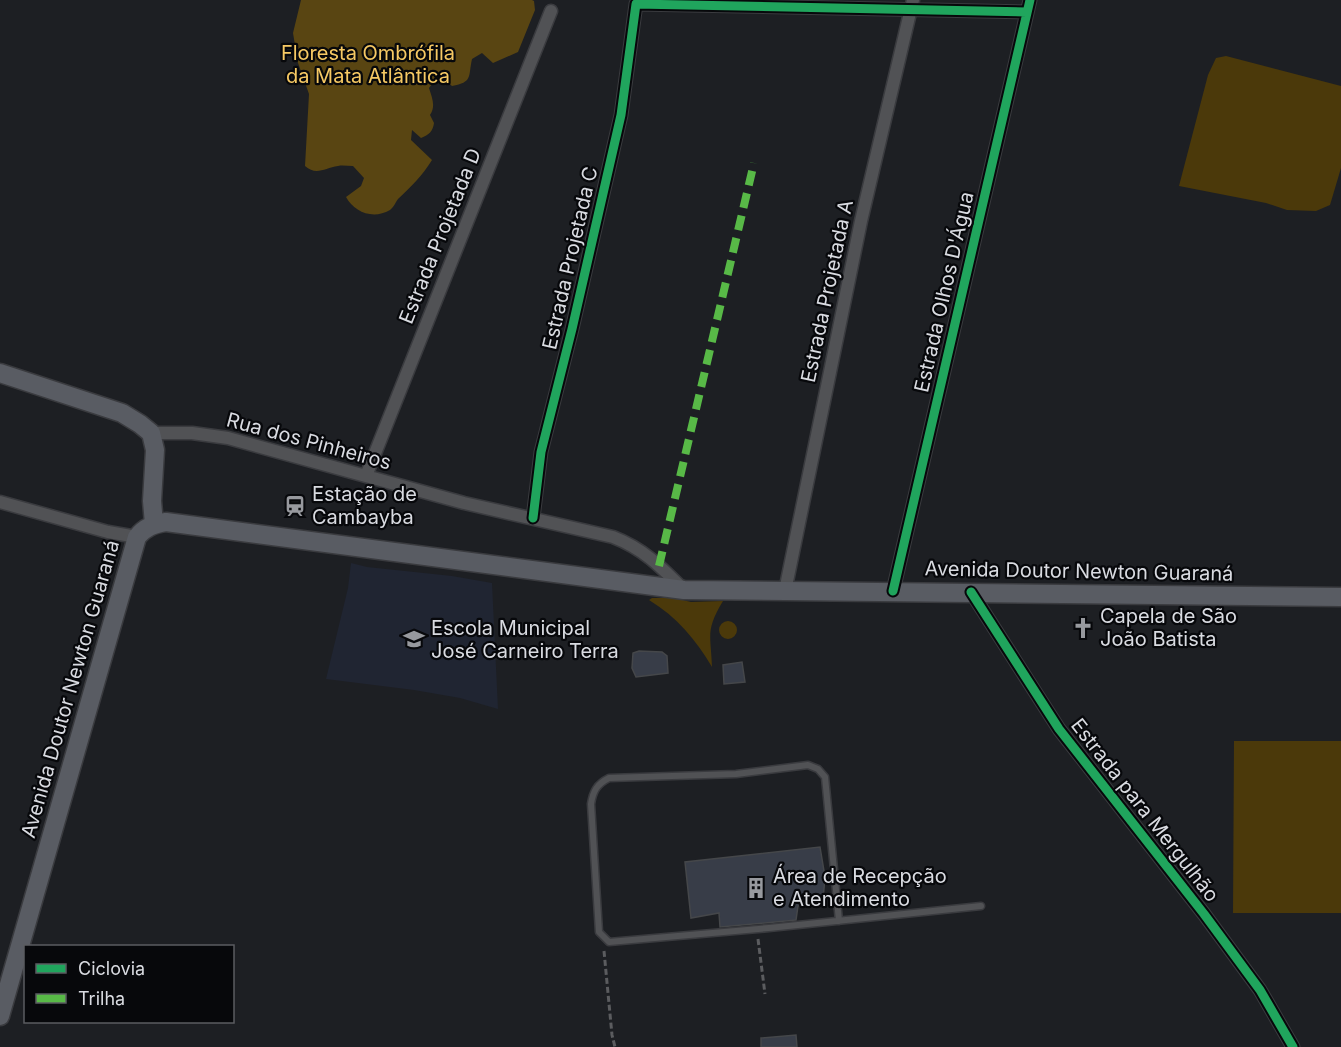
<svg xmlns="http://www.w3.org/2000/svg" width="1341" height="1047" font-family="Inter,sans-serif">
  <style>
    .built { fill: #202532 }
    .green { fill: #4b390a }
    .forest { fill: #594512 }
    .building { fill: #383d48; stroke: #45474a; stroke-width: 1.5 }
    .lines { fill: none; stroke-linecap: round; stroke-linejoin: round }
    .service-casing { stroke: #3a3b3f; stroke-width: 9 }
    .minor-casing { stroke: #3a3b3f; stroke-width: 15 }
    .secondary-casing { stroke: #3a3b3f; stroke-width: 21 }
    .path { stroke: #5b5c5f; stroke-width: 3; stroke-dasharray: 6 3; stroke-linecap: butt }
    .service { stroke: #515255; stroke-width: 6 }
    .minor { stroke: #515255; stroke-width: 12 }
    .secondary { stroke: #595c63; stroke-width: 18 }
    .quiet { stroke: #58b947; stroke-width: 8; stroke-dasharray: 15 8; stroke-linecap: butt }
    .cycleway-casing { stroke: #07080b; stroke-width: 13 }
    .cycleway { stroke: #20a55d; stroke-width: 9 }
    .labels { text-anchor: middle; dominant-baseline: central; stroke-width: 4.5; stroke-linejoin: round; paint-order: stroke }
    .park-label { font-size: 20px; fill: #f6c964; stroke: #07080b }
    .street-label { font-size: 20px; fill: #d9dbe1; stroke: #07080b }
    .poi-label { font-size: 20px; fill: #d9dbe1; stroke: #07080b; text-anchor: start }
  </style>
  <rect width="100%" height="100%" fill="#1d1f23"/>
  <path class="built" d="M351 563 367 567 452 576 492 583 498 709 460 698 414 690 326 679 348 588Z"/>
  <path class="green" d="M1226 56 1341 86V168L1330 205 1316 211 1287 210 1266 203 1179 186 1208 75 1216 58Z
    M652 598H674L691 602 723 601C705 631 711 635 712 667 696 640 677 617 649 600Z
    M719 630a9 9 0 1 1 18 0a9 9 0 1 1-18 0Z
    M1234 741H1341V913H1233Z"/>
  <path class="forest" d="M301 0H532L534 1 535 10 518 52 493 63 482 53 472 59C468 77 473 82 452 86L441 77 440 73 429 88C432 98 436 106 430 115L434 123C433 131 429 135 421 138L412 130 411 140 432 160C422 176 411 187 398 199 395 203 394 207 390 210 373 220 354 212 346 197L361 186 364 178 353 166C348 166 342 165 338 166 325 168 316 176 305 166L309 94 298 63 293 33Z"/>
  <path class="building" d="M639 651 662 652 667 656 668 673 636 677 632 668 633 653Z
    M742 662 745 682 724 684 723 665Z
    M820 847 825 877 823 900 798 906 796 920 720 927 719 913 691 918 685 862Z
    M796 1035 797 1047H761V1038Z"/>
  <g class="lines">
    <defs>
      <path id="service" d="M839 921 825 777 818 769 808 765 736 774 609 778C597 784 593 791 591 804L599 932 609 942 769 928 981 906"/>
      <path id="minor" d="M151 433H192L228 438 464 503 613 537C644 549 661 567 684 590
        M366 476 551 11
        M0 502 108 532 137 537
        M533 518 541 452 572 329 621 115 636 4 1027 12
        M785 591 861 221 913 0
        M893 591 1030 0
        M971 592 1059 729 1204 914 1260 990 1293 1047"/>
      <path id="secondary" d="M0 373 122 413 140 424 151 433 155 450 152 501 154 524
        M0 1016 137 537C145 527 154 524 166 522L684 590 1341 597"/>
    </defs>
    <use href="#service" class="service-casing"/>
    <use href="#minor" class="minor-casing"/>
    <use href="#secondary" class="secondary-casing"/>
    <path class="path" d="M758 939 765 994
      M604 951 612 1035 615 1047"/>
    <use href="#service" class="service"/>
    <use href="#minor" class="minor"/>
    <use href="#secondary" class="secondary"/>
    <path class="quiet" d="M659 566 754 163"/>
    <defs>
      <path id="cycleway" d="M533 518 541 452 572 329 621 115 636 4 1027 12
        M893 591 1030 0
        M971 592 1059 729 1204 914 1260 990 1293 1047"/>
    </defs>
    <use href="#cycleway" class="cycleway-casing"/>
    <use href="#cycleway" class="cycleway"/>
  </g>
  <defs>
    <symbol id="station-bare" viewBox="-9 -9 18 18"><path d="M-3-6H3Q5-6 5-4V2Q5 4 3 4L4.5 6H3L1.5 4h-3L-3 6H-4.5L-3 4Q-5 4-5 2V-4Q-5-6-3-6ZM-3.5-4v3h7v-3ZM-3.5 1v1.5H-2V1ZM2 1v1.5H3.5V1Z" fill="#97999e" stroke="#07080b" stroke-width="2.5" paint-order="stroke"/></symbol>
    <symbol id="church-bare" viewBox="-9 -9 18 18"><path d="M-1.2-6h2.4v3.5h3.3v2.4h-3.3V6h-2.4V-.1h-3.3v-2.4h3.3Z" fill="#97999e" stroke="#07080b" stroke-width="2.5" paint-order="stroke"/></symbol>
    <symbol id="school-bare" viewBox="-9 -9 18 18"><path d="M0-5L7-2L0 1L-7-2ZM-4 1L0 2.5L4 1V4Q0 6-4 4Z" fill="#97999e" stroke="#07080b" stroke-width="2.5" paint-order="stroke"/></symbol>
    <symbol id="building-bare" viewBox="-9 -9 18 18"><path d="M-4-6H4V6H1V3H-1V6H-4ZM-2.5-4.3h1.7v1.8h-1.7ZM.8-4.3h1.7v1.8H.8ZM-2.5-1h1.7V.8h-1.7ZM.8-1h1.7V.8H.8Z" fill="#97999e" stroke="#07080b" stroke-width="2.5" paint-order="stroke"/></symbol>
  </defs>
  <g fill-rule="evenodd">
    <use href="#station-bare" x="280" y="491" width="30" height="30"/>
    <use href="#church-bare" x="1068" y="613" width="30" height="30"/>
    <use href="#school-bare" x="399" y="624" width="30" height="30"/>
    <use href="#building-bare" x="741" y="873" width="30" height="30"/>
  </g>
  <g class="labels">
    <g class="park-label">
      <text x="368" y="53">Floresta Ombrófila<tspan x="368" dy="23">da Mata Atlântica</tspan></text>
    </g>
    <g class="street-label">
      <text transform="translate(440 236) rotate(-68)">Estrada Projetada D</text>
      <text transform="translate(570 258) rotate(-77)">Estrada Projetada C</text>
      <text transform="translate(827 291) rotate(-78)">Estrada Projetada A</text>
      <text transform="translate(944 292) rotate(-77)">Estrada Olhos D'Água</text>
      <text transform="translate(309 441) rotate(15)">Rua dos Pinheiros</text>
      <text transform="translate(1079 571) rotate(1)">Avenida Doutor Newton Guaraná</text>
      <text transform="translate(70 689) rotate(-74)">Avenida Doutor Newton Guaraná</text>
      <text transform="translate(1145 810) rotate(52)">Estrada para Mergulhão</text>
    </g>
    <g class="poi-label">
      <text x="312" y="494">Estação de<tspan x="312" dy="23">Cambayba</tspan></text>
      <text x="1100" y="616">Capela de São<tspan x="1100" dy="23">João Batista</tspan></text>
      <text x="431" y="628">Escola Municipal<tspan x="431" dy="23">José Carneiro Terra</tspan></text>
      <text x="773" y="876">Área de Recepção<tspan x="773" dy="23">e Atendimento</tspan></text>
    </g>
  </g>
  <rect x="24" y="945" width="210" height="78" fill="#07080b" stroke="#5b5c61" stroke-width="1.5"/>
  <rect x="36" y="964" width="30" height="9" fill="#20a55d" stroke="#5b5c61" stroke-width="1.5"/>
  <text x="78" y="975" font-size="18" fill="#d9dbe1">Ciclovia</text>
  <rect x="36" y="994" width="30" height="9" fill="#58b947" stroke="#5b5c61" stroke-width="1.5"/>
  <text x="78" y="1005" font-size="18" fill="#d9dbe1">Trilha</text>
</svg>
